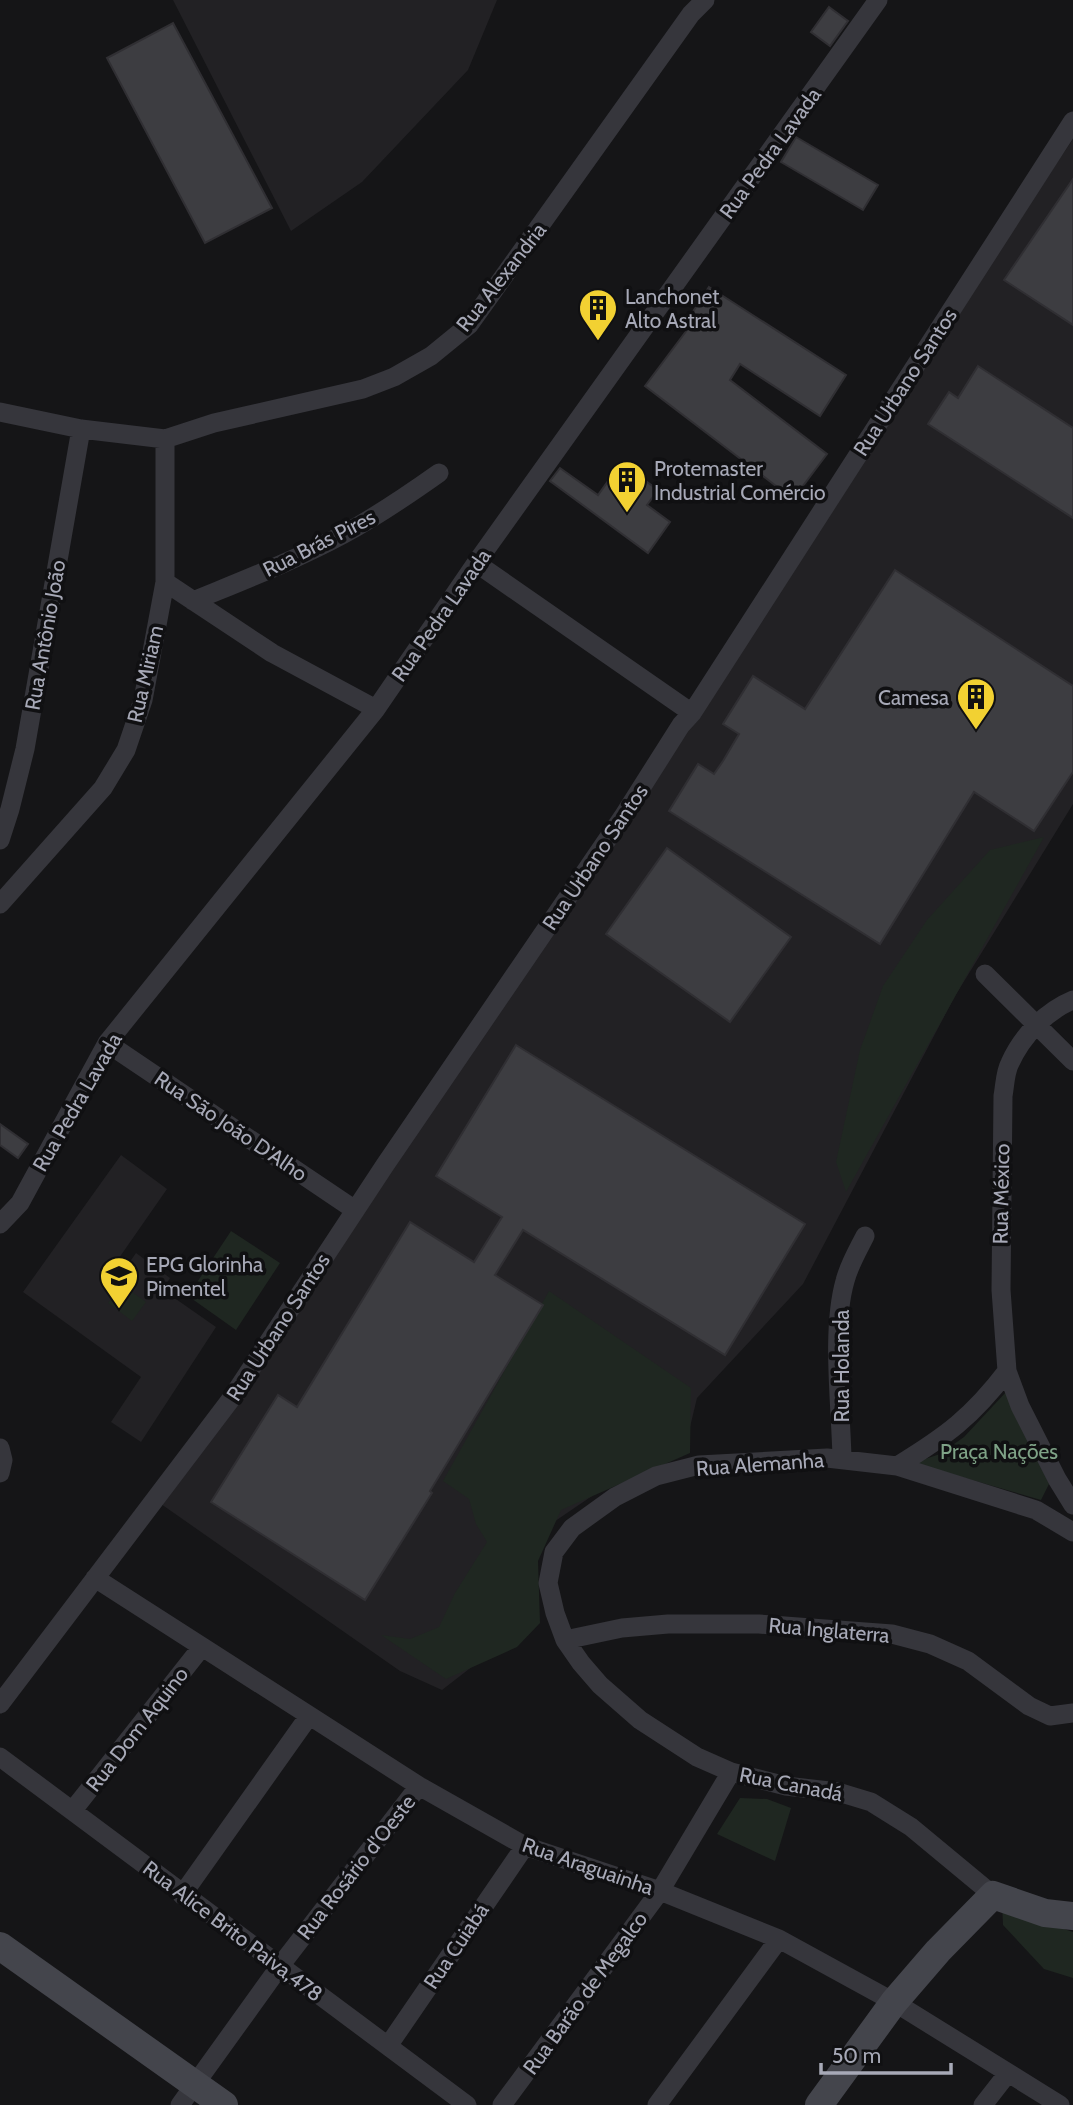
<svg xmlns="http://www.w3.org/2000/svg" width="1073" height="2105" font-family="Cabin,sans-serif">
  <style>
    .built { fill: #222124 }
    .green { fill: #1f2721 }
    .building { fill: #3d3d41; stroke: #302f33; stroke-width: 2 }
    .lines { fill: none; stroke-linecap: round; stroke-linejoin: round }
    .street { stroke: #36363c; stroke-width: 19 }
    .secondary { stroke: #44454c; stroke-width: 28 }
    .labels { text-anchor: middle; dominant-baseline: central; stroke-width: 7; stroke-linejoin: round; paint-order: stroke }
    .street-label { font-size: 21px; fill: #a7a9b7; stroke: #101012 }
    .poi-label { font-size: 21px; fill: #a7a9b7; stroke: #101012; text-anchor: start }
    .park-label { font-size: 21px; fill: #7ea286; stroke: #101012 }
  </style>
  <rect width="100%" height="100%" fill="#151517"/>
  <path class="built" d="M173 0H497L468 70 362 182 291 231Z
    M1073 139V804L955 996 803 1284 697 1398 684 1452 639 1464 545 1528 522 1628 442 1690 400 1671 161 1504Z
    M121 1155 167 1189 119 1258 129 1263 136 1253 170 1278 163 1290 216 1327 141 1442 111 1422 141 1377 23 1292Z"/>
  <path class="green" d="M1044 837 846 1192 836 1162 860 1050 883 986 927 920 990 850Z
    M231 1231 280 1263 236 1330 188 1296Z
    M121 1284 146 1302 132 1321 108 1303Z
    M549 1291 691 1388 690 1453 561 1510 538 1561 540 1623 517 1647 446 1679 381 1635 410 1639 439 1627 455 1593 487 1542 476 1524 469 1499 443 1481Z
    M1007 1391 1049 1484 1041 1500 913 1463 940 1454 964 1437Z
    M740 1798 767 1799 791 1808 775 1861 717 1834Z
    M1002 1902 1037 1920 1073 1932V1978L1044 1969 1003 1925Z"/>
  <path class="building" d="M829 7 848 21 830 46 811 32Z
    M173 23 272 208 205 243 107 58Z
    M796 137 878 185 863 210 781 162Z
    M1073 179V325L1004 280Z
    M709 287 846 375 820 416 740 364 730 380 827 454 793 499 645 386 687 330 683 327Z
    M978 366 1073 428V518L928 424 949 392 958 398Z
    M621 463 658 490 647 505 670 522 648 553 550 481 560 468 598 495Z
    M895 570 1073 686V772L1034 831 974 792 880 944 669 811 698 764 714 774 723 761 739 734 723 724 753 676 805 709Z
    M667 848 791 937 730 1022 606 934Z
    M516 1045 805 1224 725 1355 523 1230 495 1275 543 1305 430 1491 432 1493 365 1600 211 1502 278 1395 297 1407 410 1222 474 1262 502 1217 436 1176Z
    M0 1124 28 1144 18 1158 0 1145Z"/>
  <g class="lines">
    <path class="street" d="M0 412 81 429 165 439 214 423 363 389 394 377 431 356 469 325 691 14 705 0
      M476 563 692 713
      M165 582 272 653 376 709
      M193 601C244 580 296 560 344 534 377 516 408 495 439 473
      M0 840 10 809 25 749 81 429
      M0 904 103 788 126 750 143 700 165 582V439
      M985 974 1073 1061
      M1073 1000C1046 1011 1022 1036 1010 1063 1005 1072 1005 1085 1003 1096L1001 1290 1007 1371 1020 1406 1057 1479 1073 1505
      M107 1043 355 1210
      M0 1224 20 1203 107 1043 376 709 476 563 878 0
      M0 1448 3 1460 0 1473
      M842 1459C841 1407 831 1330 845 1281 849 1265 858 1250 865 1236
      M897 1466C946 1436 972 1417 1007 1371
      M95 1578 419 1786 525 1846 660 1891 779 1939 894 2002 1060 2105
      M565 1640 622 1628 668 1624H759L892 1634 930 1644 968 1661 1029 1706 1050 1716 1073 1713
      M0 1704 231 1399 385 1165 624 815 681 725 692 713 1073 121
      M0 1757 467 2105
      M73 1810 201 1648
      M182 1895 309 1716
      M993 1895 911 1827 871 1802 838 1792 786 1786 731 1772 697 1757 640 1720 600 1685 581 1663 565 1640 555 1613 548 1583 554 1552 572 1528 615 1497 656 1476 699 1465 827 1458 897 1466 1036 1510 1073 1532
      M388 2046 525 1846
      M180 2105 280 1966 419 1786
      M502 2105 660 1891 731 1772
      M657 2105 779 1939
      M983 2105 1008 2073"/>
    <path class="secondary" d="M0 1946 224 2105
      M819 2105 894 2002 938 1951 993 1895 1045 1913 1073 1916"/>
  </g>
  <defs>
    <symbol id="building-pin" viewBox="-11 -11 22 30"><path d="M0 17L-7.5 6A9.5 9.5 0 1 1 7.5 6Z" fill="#f2d132" stroke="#101012"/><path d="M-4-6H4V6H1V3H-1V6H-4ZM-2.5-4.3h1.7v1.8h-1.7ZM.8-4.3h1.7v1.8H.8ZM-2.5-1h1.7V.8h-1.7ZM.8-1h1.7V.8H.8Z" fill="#111"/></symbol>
    <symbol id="school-pin" viewBox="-11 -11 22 30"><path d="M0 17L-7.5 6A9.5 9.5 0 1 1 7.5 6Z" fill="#f2d132" stroke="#101012"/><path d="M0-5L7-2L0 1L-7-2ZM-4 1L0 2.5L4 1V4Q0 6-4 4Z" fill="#111"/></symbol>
  </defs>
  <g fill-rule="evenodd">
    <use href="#building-pin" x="576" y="286" width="44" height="60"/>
    <use href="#building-pin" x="605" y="458" width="44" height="60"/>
    <use href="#building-pin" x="954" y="675" width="44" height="60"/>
    <use href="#school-pin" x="97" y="1254" width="44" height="60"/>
  </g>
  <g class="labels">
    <g class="street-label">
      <text transform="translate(770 153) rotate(-54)">Rua Pedra Lavada</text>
      <text transform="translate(501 277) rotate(-52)">Rua Alexandria</text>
      <text transform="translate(905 382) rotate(-57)">Rua Urbano Santos</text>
      <text transform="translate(319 543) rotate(-27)">Rua Brás Pires</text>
      <text transform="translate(441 615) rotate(-55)">Rua Pedra Lavada</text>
      <text transform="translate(45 635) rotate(-80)">Rua Antônio João</text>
      <text transform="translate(145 674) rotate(-77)">Rua Miriam</text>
      <text transform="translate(595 857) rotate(-56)">Rua Urbano Santos</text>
      <text transform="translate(77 1102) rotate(-60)">Rua Pedra Lavada</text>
      <text transform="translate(231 1126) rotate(34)">Rua São João D'Alho</text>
      <text transform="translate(1001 1194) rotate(-89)">Rua México</text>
      <text transform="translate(278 1327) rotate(-57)">Rua Urbano Santos</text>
      <text transform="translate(841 1366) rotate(-90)">Rua Holanda</text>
      <text transform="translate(760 1464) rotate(-4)">Rua Alemanha</text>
      <text transform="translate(829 1630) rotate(5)">Rua Inglaterra</text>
      <text transform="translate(137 1729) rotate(-52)">Rua Dom Aquino</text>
      <text transform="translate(791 1784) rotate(11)">Rua Canadá</text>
      <text transform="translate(588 1866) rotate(19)">Rua Araguainha</text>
      <text transform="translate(356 1867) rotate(-52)">Rua Rosário d'Oeste</text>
      <text transform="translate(233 1931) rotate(37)">Rua Alice Brito Paiva,478</text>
      <text transform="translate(456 1946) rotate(-56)">Rua Cuiabá</text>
      <text transform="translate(585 1993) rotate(-54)">Rua Barão de Megalco</text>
    </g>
    <g class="poi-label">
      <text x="625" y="296">Lanchonet<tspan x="625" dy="24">Alto Astral</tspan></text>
      <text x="654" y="468">Protemaster<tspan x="654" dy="24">Industrial Comércio</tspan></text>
      <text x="949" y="697" text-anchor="end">Camesa</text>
      <text x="146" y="1264">EPG Glorinha<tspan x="146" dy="24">Pimentel</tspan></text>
    </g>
    <g class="park-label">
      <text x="999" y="1451">Praça Nações</text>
    </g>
  </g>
  <path d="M821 2063v10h130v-10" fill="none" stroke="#a7a9b7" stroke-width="3.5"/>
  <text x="832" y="2063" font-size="21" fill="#a7a9b7" stroke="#101012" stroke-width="5" paint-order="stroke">50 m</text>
</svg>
